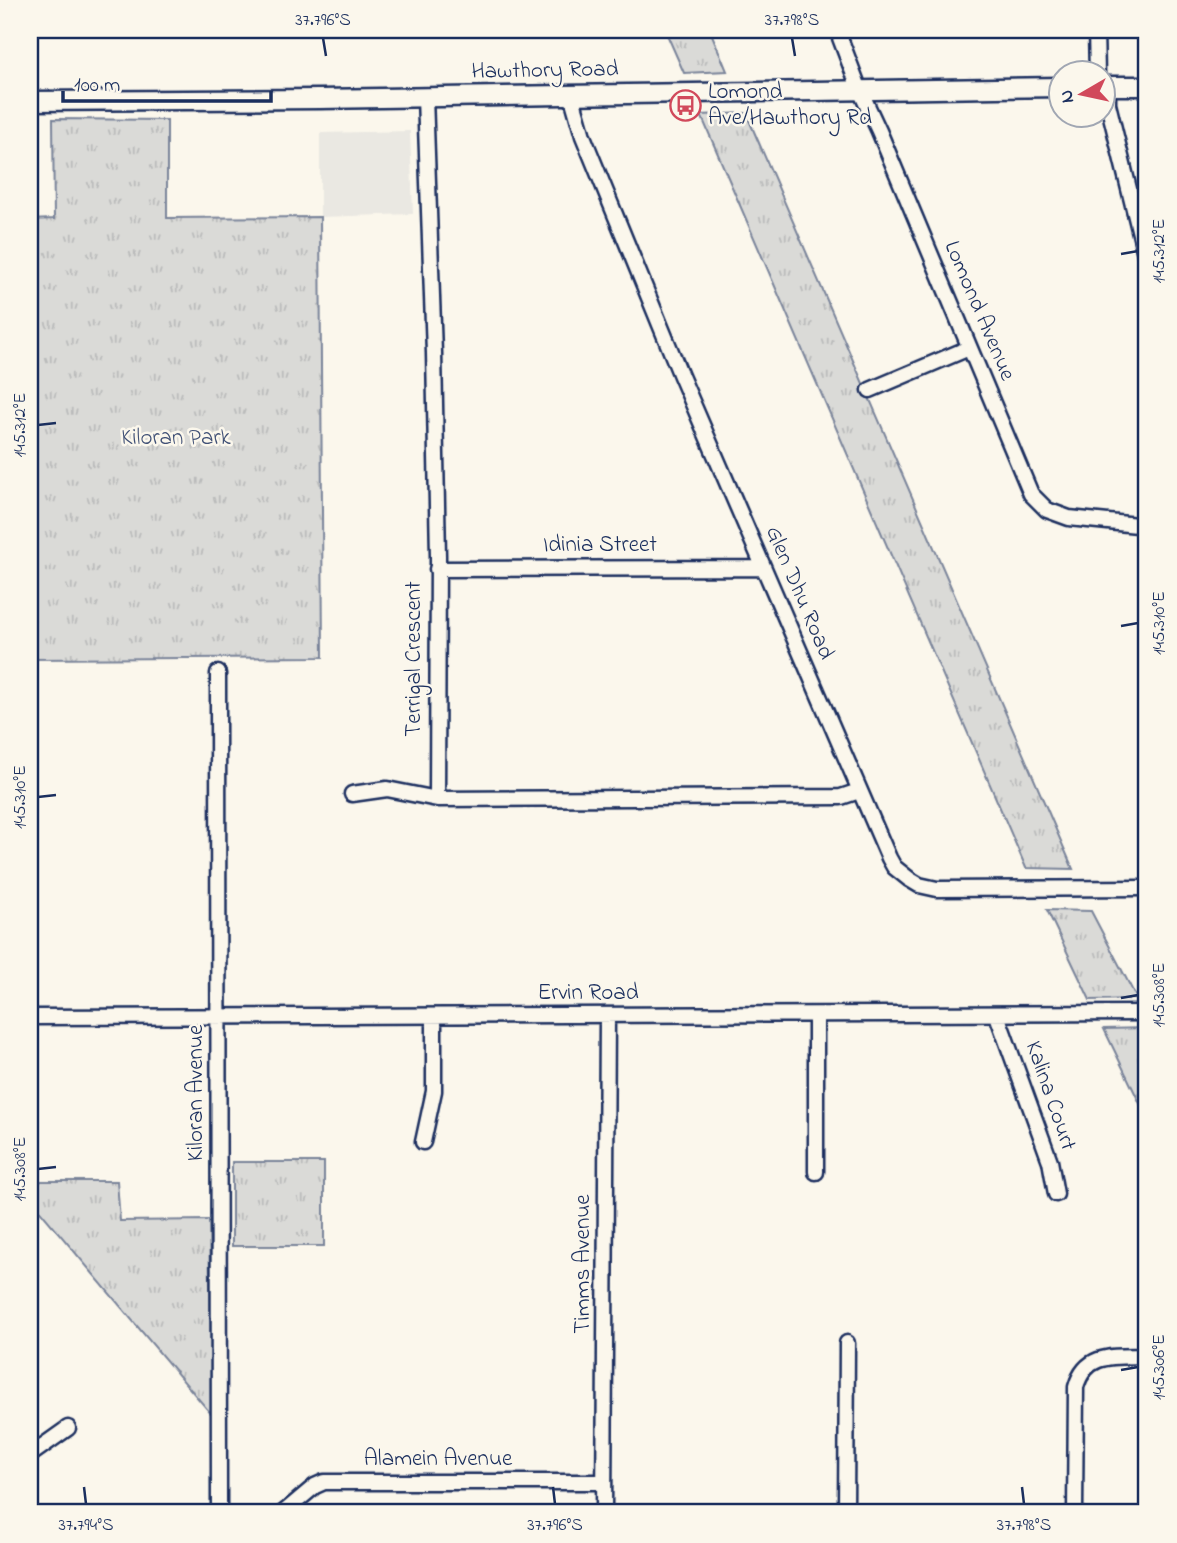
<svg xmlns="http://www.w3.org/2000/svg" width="1177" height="1543" font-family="'Indie Flower',sans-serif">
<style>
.built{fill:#eae8e2}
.grass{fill:url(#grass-tufts);stroke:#7a849a;stroke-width:2}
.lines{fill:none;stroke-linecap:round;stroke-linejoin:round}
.minor-casing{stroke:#1b2f5e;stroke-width:19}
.major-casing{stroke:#1b2f5e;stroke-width:23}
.minor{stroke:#fbf7ec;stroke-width:14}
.major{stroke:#fbf7ec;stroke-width:18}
.ticks{fill:none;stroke:#1b2f5e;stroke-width:2.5}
.labels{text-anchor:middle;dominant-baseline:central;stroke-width:5;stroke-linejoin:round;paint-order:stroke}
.street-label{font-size:23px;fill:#1b2f5e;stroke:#fbf7ec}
.poi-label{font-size:23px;fill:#1b2f5e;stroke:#fbf7ec;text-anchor:start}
.park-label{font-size:23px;fill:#415176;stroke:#fbf7ec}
.neatline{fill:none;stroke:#1b2f5e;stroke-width:2.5}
.ticks-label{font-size:18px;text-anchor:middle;fill:#1b2f5e}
</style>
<defs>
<pattern id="grass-tufts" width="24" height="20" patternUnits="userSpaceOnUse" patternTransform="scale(1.75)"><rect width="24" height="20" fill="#dadad7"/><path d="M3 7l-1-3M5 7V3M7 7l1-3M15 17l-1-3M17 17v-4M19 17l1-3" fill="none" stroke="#babbbb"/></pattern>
</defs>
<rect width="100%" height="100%" fill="#fbf7ec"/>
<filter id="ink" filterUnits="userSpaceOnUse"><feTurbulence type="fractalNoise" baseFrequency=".0143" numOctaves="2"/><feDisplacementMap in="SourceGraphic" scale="14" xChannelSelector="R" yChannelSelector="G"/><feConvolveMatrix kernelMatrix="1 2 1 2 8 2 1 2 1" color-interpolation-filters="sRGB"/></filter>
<g filter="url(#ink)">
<path class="built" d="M410,131L413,214L320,217V133Z"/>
<path class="grass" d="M665,30H710L727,71L684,73Z
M746,113L1073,869L1026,868L701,115Z
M53,119L167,120V218L320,217L323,657L30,659V220L54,219Z
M1047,910L1091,911L1137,999L1090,1000Z
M1147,1028V1118L1104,1029Z
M232,1162H324V1246H232Z
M41,1181H117L120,1221L209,1220L212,1415L30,1199V1195Z"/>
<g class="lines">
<defs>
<path id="minor" d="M837,30L859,88L879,131L1031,494L1047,510L1069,518L1147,526
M1096,30L1097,74
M1108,86V104L1147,262
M571,94L583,136L681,376L889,858L894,867L909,879L919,885L937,889L1147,888
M425,97L434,353L438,556L437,799L841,797L859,791
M870,390L969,348
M437,569L763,568
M218,673L219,1513
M352,794L387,789L437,799
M816,1015V1172
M997,1015L1050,1161L1056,1194
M30,1017L1147,1013
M423,1142L434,1091V1017
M30,1455L68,1428
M283,1513L315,1486L324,1482H604
M604,1513L607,1016
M846,1513L847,1343
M1075,1513L1076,1387C1086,1351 1116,1357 1147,1356"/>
<path id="major" d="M1104,86H1147
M30,101L320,99L1062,87"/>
</defs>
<use href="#minor" class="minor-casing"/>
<use href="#major" class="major-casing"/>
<use href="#minor" class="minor"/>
<use href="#major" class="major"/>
</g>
</g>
<path class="ticks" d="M323,38L326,56M792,38L795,56M1121,254L1138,251M38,425L56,423M1121,626L1138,623M38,797L56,795M1121,998L1138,995M38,1169L56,1167M1121,1370L1138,1367M84,1487L86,1504M553,1487L555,1504M1022,1487L1024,1504"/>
<defs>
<symbol id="bus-ring" viewBox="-11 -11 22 22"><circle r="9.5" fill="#fbf7ec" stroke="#d1495b" stroke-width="1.5"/><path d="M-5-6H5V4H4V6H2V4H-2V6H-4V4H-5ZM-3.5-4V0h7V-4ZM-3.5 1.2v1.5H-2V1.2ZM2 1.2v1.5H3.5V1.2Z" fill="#d1495b"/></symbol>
</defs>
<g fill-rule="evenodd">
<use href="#bus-ring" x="668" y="88" width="35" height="35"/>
</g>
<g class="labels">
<g class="street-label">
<text transform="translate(545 71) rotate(-1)">Hawthory Road</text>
<text transform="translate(979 311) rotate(67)">Lomond Avenue</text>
<text x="600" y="545">Idinia Street</text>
<text transform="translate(799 593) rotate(67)">Glen Dhu Road</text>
<text transform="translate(414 659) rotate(-90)">Terrigal Crescent</text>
<text x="588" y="993">Ervin Road</text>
<text transform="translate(196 1093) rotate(-90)">Kiloran Avenue</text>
<text transform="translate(1050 1096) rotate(71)">Kalina Court</text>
<text transform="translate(583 1264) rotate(-90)">Timms Avenue</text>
<text x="438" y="1459">Alamein Avenue</text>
</g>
<g class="poi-label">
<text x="708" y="92">Lomond<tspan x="708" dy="26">Ave/Hawthory Rd</tspan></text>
</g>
<g class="park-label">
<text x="176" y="438">Kiloran Park</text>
</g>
</g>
<rect width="1177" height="1543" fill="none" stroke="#fbf7ec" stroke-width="77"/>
<g transform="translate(1082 94) rotate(261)"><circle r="33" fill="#fbf7ec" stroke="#a1a7b3" stroke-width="2"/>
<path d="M0-5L12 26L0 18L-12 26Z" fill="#d1495b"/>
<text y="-10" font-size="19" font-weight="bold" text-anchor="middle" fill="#1b2f5e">N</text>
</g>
<path d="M63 91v10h208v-10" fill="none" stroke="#1b2f5e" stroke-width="3.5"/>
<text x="74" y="91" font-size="21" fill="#1b2f5e" stroke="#fbf7ec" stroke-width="5" paint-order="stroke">100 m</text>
<rect x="38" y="38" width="1100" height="1466" class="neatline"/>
<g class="ticks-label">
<text x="323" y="25">37.796°S</text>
<text x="792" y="25">37.798°S</text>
<text transform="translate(1158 251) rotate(-90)" y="6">145.312°E</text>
<text transform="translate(19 425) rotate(-90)" y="6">145.312°E</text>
<text transform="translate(1158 623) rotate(-90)" y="6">145.310°E</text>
<text transform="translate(19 797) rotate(-90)" y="6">145.310°E</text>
<text transform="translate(1158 995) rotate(-90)" y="6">145.308°E</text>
<text transform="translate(19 1169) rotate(-90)" y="6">145.308°E</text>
<text transform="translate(1158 1367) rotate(-90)" y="6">145.306°E</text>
<text x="86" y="1530">37.794°S</text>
<text x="555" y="1530">37.796°S</text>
<text x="1024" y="1530">37.798°S</text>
</g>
</svg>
